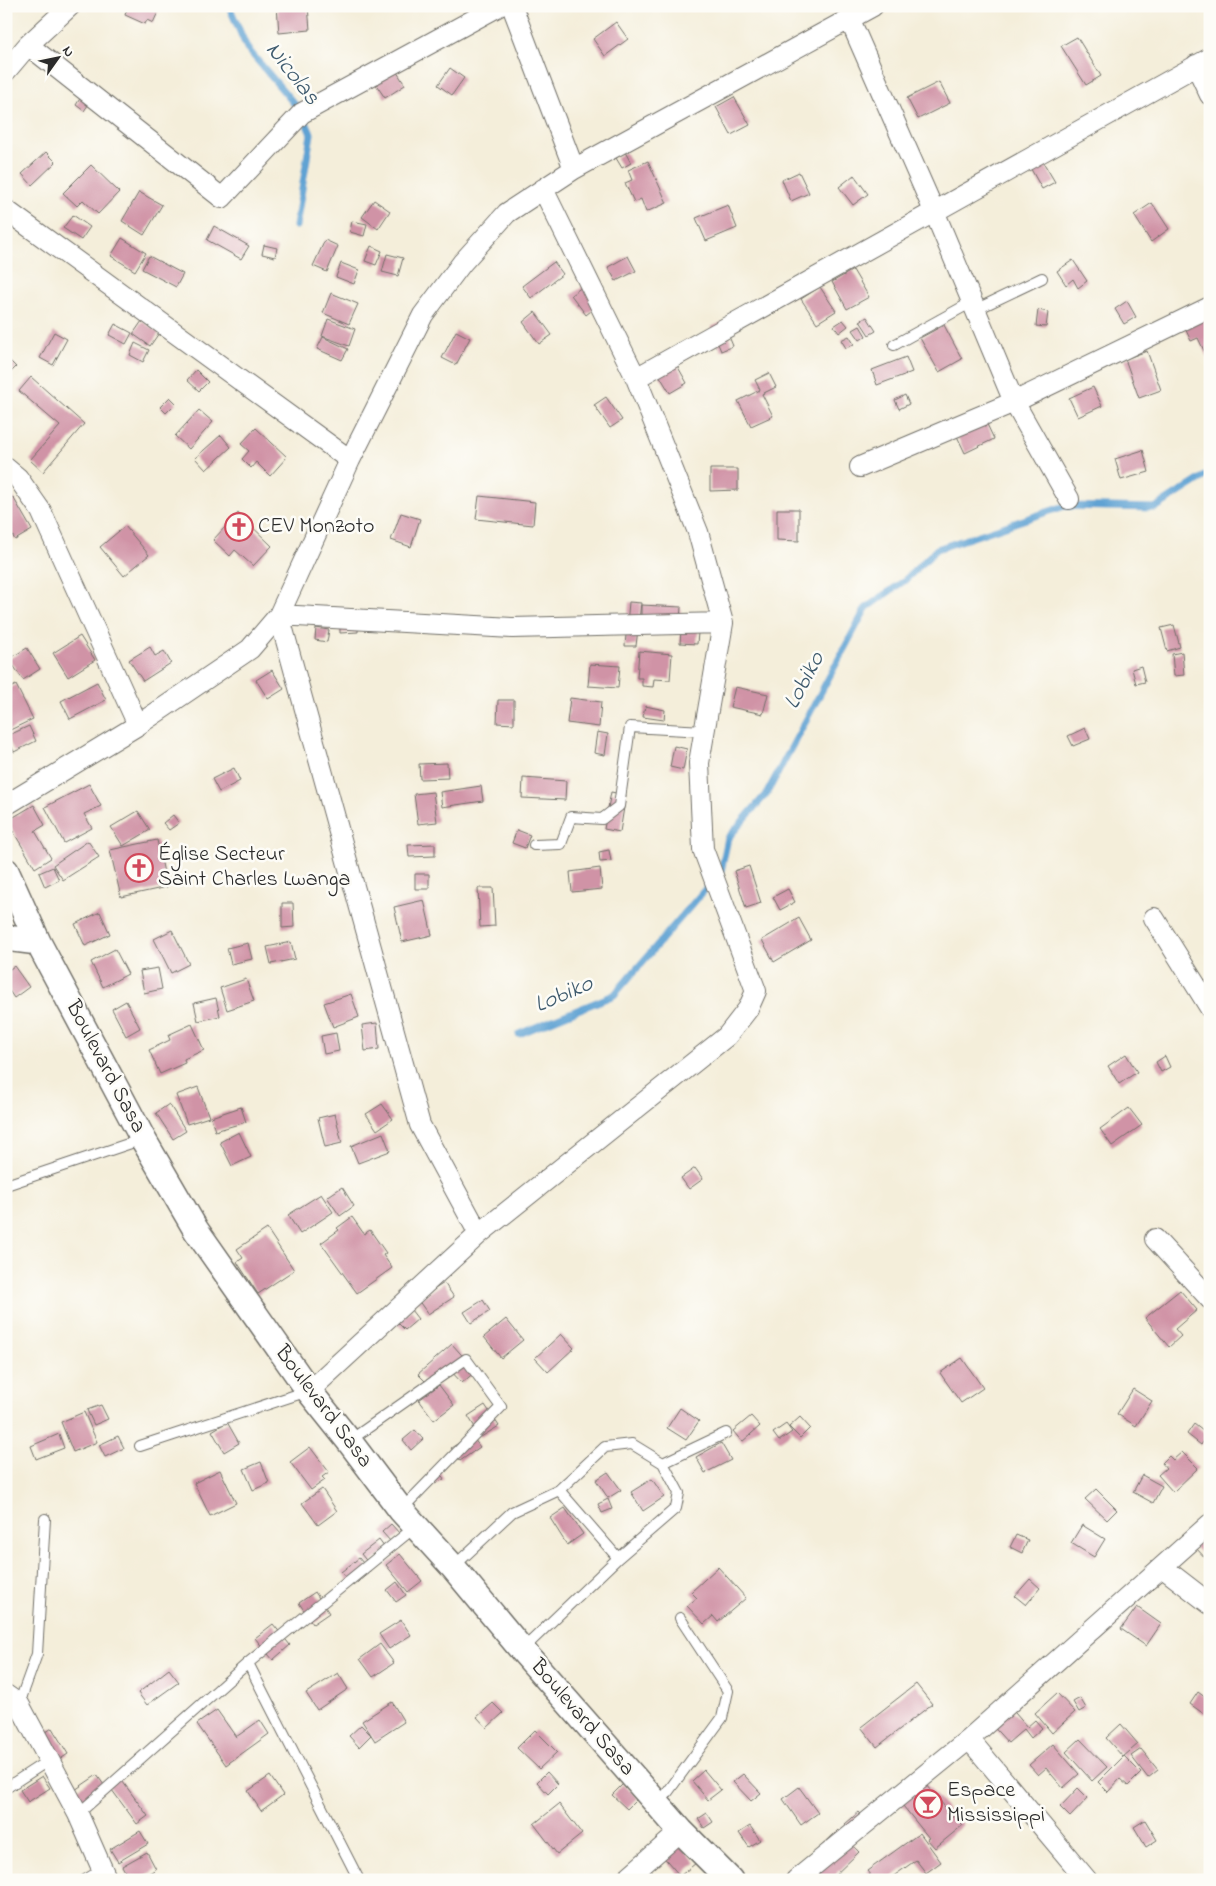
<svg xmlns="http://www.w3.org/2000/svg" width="1216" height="1886" font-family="'Indie Flower',sans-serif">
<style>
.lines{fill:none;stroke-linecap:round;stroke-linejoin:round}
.stream{stroke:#5ea2d3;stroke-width:7}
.building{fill:#d093a6}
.service-casing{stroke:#716f68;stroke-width:12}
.minor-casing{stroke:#716f68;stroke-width:22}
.tertiary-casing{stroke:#716f68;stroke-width:28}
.service{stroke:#fff;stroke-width:10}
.minor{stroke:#fff;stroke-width:20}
.tertiary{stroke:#fff;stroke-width:25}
.labels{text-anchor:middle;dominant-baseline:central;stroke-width:5;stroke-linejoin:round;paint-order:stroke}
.poi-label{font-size:22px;fill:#2b2b2b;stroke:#fdfcf7;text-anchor:start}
.street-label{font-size:22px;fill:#2b2b2b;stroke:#fdfcf7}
.water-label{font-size:24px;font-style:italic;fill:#3f5b6e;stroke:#fdfcf7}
</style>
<rect width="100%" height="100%" fill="#fdfcf7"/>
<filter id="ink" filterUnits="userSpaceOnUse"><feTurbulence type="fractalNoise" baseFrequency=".02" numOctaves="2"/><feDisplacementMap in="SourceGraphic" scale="10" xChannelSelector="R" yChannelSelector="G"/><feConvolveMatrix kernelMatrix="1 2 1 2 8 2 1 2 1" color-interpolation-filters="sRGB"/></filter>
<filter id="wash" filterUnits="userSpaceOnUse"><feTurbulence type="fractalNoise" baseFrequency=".0096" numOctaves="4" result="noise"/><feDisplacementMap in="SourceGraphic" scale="20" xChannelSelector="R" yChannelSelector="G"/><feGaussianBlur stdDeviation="1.12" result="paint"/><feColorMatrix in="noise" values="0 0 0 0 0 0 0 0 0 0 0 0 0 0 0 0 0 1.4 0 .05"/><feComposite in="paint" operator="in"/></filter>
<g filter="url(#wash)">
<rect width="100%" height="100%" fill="#f4eeda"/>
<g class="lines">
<path class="stream" d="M229,6L247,48L302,113L311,134L296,226
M519,1034L614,995L721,871L728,838L767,793L866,608L904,581L937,549L1065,506L1155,508L1210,473"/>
</g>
<g id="blocks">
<path class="building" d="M128,6H153L151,9L158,12L153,23L147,20L145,24L125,15Z
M277,6H308L310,30L279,33Z
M616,22L628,39L605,56L593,39Z
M1077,37L1101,76L1086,85L1061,46Z
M450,68L464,78L452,95L438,85Z
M395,69L405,85L385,98L375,83Z
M939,82L950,103L918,119L907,98Z
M81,97L90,102L84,111L76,105Z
M734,97L750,125L731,135L716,107Z
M46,152L56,162L32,185L22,174Z
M625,152L631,163L622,168L616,158Z
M1039,155L1055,182L1042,189L1027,162Z
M648,161L667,203L646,212L641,199L634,202L625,183L632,180L628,170Z
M91,165L119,192L98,214L83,200L77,206L63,193Z
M799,172L809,193L791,201L782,180Z
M854,175L868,194L853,205L839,187Z
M139,192L162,205L144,235L122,221Z
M374,200L390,211L378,229L362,217Z
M1152,203L1169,229L1151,242L1134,215Z
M728,205L737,228L706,241L696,218Z
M73,215L90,227L81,240L63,228Z
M352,221L367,224L364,236L350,232Z
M214,226L249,246L241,259L207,240Z
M122,238L146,253L135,271L111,256Z
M325,240L338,246L327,272L313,266Z
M264,245L277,248L275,257L262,254Z
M371,246L382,251L376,265L365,261Z
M387,254L403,258L398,276L382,272Z
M149,256L183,274L176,287L142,269Z
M628,256L636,271L616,281L608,267Z
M1073,260L1087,281L1078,288L1073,279L1066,285L1057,271Z
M554,262L563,274L531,298L522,286Z
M341,263L359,270L354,284L336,277Z
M853,270L869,297L847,309L832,282Z
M586,284L601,303L586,315L571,295Z
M820,287L836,311L817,323L801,299Z
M331,293L358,304L349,324L323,313Z
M1127,301L1136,317L1124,324L1115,309Z
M1038,310L1048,312L1046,327L1036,326Z
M535,312L552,335L539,344L523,322Z
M1210,313V356L1207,357L1198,338L1191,341L1184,326Z
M867,317L876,331L869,335L860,321Z
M328,319L355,329L349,346L322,336Z
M843,320L848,326L839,333L834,326Z
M142,321L159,333L150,346L133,334Z
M723,322L733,346L721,351L711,327Z
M115,324L132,333L126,344L109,335Z
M944,325L962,359L939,372L920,338Z
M860,326L866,336L860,340L853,330Z
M456,331L470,338L456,365L442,358Z
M54,332L67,339L53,365L40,358Z
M849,336L854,344L846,348L841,340Z
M323,337L348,349L342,360L317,349Z
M135,343L149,350L143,362L130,355Z
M1147,351L1161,390L1139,398L1125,359Z
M670,353L687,383L670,393L652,363Z
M6,357L16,367L6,377Z
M906,357L912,372L877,385L872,370Z
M196,370L208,382L199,391L187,380Z
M769,373L776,387L762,394L773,416L751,426L738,401L760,390L755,380Z
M31,377L84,424L43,472L30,460L60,426L19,391Z
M1093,387L1102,406L1078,417L1069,398Z
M905,395L909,404L899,409L895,400Z
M170,397L176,403L166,413L160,407Z
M606,397L622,420L610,428L594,405Z
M199,410L213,422L189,449L175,436Z
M985,420L994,439L965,453L956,434Z
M256,428L287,457L270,476L256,462L251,468L242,459L249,451L241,444Z
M221,435L231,447L206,470L195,458Z
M1143,450L1149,472L1121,480L1115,459Z
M710,469H738V490L710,491Z
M479,496L535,502L533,525L476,519Z
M13,497L32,530L15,540L11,533L6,536V501Z
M777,509H799V541L777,540Z
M238,513L272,546L253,566L235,550L230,556L213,540Z
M401,513L420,519L411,547L391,540Z
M125,526L149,555L124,576L100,547Z
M629,602L641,603L636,646H625Z
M641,605L681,607L680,621L641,619Z
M358,619V632L340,633V620Z
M682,620L699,621L697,644L680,643Z
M1174,625L1180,647L1167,651L1161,628Z
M316,628L329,630L327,642L315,640Z
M80,636L95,660L68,677L53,653Z
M150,647L155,656L164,651L171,663L143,681L129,660Z
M27,648L40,669L23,680L9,659Z
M639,651L672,654L670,680L654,679L653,687L642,686V678H637Z
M1182,652L1184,675L1174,676L1172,654Z
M590,664L620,666L618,688L588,686Z
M1141,666L1145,682L1136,684L1132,669Z
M272,670L284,689L268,699L256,680Z
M97,682L106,700L70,719L61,701Z
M16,685L33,719L6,732V690Z
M735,687L768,694L763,714L730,707Z
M570,698L601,702L599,727L567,723Z
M498,700H514V724L497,723Z
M645,706L665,710L664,720L643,717Z
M29,726L36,741L14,752L7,736Z
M1085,728L1090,739L1073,746L1068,736Z
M597,732L608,734L605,755L594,753Z
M674,746L687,749L683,770L670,767Z
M447,763L448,778L420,779L419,764Z
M234,768L240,781L219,792L212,779Z
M523,778L566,781L565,800L522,798Z
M89,784L101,806L84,814L92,828L64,843L45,807Z
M481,786L483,801L442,807L440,792Z
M433,792L437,822L418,824L414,794Z
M611,792L626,795L620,832L604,829Z
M34,805L45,825L35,831L51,858L35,868L7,821Z
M138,811L150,830L123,846L111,827Z
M173,815L179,823L169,830L163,823Z
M517,830L530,835L525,848L512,843Z
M157,840L167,887L121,897L110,850Z
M88,841L99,857L63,880L53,865Z
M435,844V856L409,857L408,845Z
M609,850L611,861L600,862L599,852Z
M749,866L761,903L746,908L734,871Z
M53,867L59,880L45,887L39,873Z
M600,868L602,889L572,892L570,872Z
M415,874H429V889H415Z
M478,888H493L495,926L480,927Z
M788,889L795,902L780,910L773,897Z
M424,900L432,935L402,942L394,907Z
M282,903H293L294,927L282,928Z
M100,912L110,934L85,946L75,924Z
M799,918L811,940L774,962L762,940Z
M172,930L189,964L171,973L154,939Z
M291,942L295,959L271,964L267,947Z
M248,943L252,959L231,964L227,948Z
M115,949L128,974L103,987L91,962Z
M14,966L29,987L14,998L6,986V972Z
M158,968L162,989L144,993L140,971Z
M246,979L254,1001L227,1010L220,988Z
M351,994L359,1017L333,1027L324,1003Z
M216,998L220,1016L198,1021L194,1003Z
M126,1001L140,1028L126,1036L112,1009Z
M377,1023L379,1049L365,1051L362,1025Z
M192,1024L204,1050L184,1059L185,1063L160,1074L149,1050L170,1040L168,1035Z
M336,1033L339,1051L324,1054L321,1036Z
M1126,1054L1137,1072L1119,1084L1108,1066Z
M1165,1056L1170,1067L1161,1072L1156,1062Z
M198,1087L209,1117L187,1124L176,1095Z
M169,1104L186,1131L173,1139L156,1113Z
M382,1104L393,1119L377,1130L366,1114Z
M241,1107L246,1122L215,1131L211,1117Z
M1129,1108L1142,1125L1112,1146L1100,1129Z
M335,1114L342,1143L325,1147L318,1118Z
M239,1132L251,1157L232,1166L220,1142Z
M383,1133L390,1151L358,1163L351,1146Z
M695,1168L703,1179L689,1189L681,1178Z
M342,1187L354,1206L340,1216L327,1197Z
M321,1194L333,1212L300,1234L288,1215Z
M352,1217L364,1234L370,1230L386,1253L383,1255L392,1268L357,1293L321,1243L339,1230L337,1228Z
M267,1229L294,1270L258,1294L237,1262L243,1258L237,1249Z
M444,1283L454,1297L428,1314L418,1300Z
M1180,1290L1197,1310L1175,1329L1181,1336L1169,1347L1145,1318Z
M483,1300L490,1311L471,1323L464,1312Z
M411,1310L418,1319L405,1330L397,1322Z
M506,1319L523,1340L501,1358L484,1337Z
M561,1334L574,1348L548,1372L535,1358Z
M452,1344L476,1371L462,1383L449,1369L430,1386L418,1374Z
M962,1358L983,1388L961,1403L940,1373Z
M439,1385L454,1405L434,1420L419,1400Z
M1133,1389L1152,1401L1136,1426L1117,1414Z
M101,1405L108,1419L94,1425L87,1410Z
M485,1405L499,1426L481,1437L468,1416Z
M680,1408L699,1421L686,1440L667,1428Z
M84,1412L97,1442L73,1452L61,1422Z
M751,1416L760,1426L742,1442L733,1431Z
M800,1417L810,1428L800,1438L789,1427Z
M227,1422L239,1443L224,1452L212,1431Z
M786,1424L792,1432L779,1441L773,1433Z
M1194,1424L1208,1435L1201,1445L1187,1434Z
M415,1430L423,1439L411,1450L403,1440Z
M59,1434L64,1448L36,1459L31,1446Z
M471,1435L480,1447L460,1461L451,1448Z
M118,1436L124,1448L105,1457L99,1445Z
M721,1443L731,1460L705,1473L696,1457Z
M310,1447L329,1472L322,1477L325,1480L311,1490L290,1462Z
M1182,1452L1198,1468L1173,1492L1158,1475L1166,1468L1162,1463L1169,1456L1173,1460Z
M261,1462L269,1483L253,1490L244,1469Z
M438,1468L444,1479L435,1484L428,1473Z
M220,1470L236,1503L210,1516L194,1483Z
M608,1472L621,1490L608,1498L596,1480Z
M1142,1475L1162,1486L1153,1503L1133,1492Z
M652,1479L664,1497L643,1511L631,1492Z
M322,1489L337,1511L318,1525L302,1503Z
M1096,1489L1117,1510L1107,1520L1085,1499Z
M608,1499L612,1509L602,1513L598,1504Z
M565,1508L583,1534L567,1545L550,1518Z
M391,1524L400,1534L391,1542L382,1532Z
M1082,1525L1105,1539L1094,1557L1071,1543Z
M1016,1535L1028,1540L1022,1553L1010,1547Z
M1210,1535V1563L1194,1546Z
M379,1540L387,1551L369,1564L361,1554Z
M400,1554L422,1581L408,1592L386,1565Z
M359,1558L370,1572L353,1586L341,1572Z
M718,1567L746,1598L718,1622L713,1616L704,1624L687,1606L697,1598L691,1592Z
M1030,1579L1040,1588L1026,1605L1015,1596Z
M397,1582L406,1595L396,1602L387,1590Z
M315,1592L329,1613L313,1624L299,1603Z
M1137,1607L1161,1624L1146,1646L1121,1629Z
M401,1620L411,1635L389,1649L379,1634Z
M273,1624L290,1645L273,1660L255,1638Z
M380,1644L394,1663L373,1677L360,1659Z
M169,1669L179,1682L147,1705L138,1693Z
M338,1673L348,1689L317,1710L306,1693Z
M916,1684L932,1704L877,1747L861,1727Z
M1198,1692L1210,1701V1706L1204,1714L1190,1704Z
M1057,1693L1075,1712L1052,1733L1035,1713Z
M1080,1698L1086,1708L1079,1712L1073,1702Z
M392,1702L404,1722L375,1741L362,1721Z
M493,1703L503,1713L487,1728L477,1717Z
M1009,1706L1027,1727L1035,1720L1042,1728L1031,1738L1024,1729L1008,1743L990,1723Z
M217,1710L236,1737L260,1720L269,1734L226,1765L197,1724Z
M1121,1724L1138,1744L1123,1757L1106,1738Z
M361,1725L371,1735L359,1747L349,1736Z
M52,1728L68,1754L56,1762L39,1737Z
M535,1730L557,1752L539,1769L517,1748Z
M1080,1739L1107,1767L1092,1781L1066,1752Z
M1053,1744L1079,1774L1063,1788L1046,1768L1038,1775L1029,1765Z
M1141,1749L1158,1770L1148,1778L1131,1756Z
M1124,1756L1141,1773L1128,1786L1120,1779L1108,1792L1098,1782Z
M704,1770L721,1790L708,1800L692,1781Z
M547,1772L558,1784L548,1794L537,1782Z
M117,1774L148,1816L137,1824L106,1782Z
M743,1774L761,1793L751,1801L733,1782Z
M97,1775L106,1788L81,1805L72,1792Z
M42,1776L50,1788L28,1802L20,1790Z
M270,1776L283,1795L261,1811L248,1791Z
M923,1780L953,1817L955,1816L963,1825L935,1848L927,1839L929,1838L899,1801Z
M1003,1780L1009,1788L998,1795L993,1787Z
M623,1784L638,1798L627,1809L612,1795Z
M799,1787L818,1813L801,1825L783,1799Z
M1078,1788L1088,1798L1070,1817L1060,1807Z
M559,1804L582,1834L557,1854L534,1824Z
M859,1812L869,1823L855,1836L845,1824Z
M707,1813L713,1822L704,1828L698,1819Z
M1145,1820L1157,1840L1146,1847L1134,1827Z
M750,1826L760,1840L749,1847L739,1833Z
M838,1830L859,1852L830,1880H796L792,1875Z
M140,1831L148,1844L118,1862L110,1849Z
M920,1833L941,1862L926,1873L916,1860L888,1880H874L867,1871Z
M677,1841L696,1863L680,1876L661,1854Z
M147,1852L156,1869L138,1880H130L122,1866Z"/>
</g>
</g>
<g filter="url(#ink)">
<use href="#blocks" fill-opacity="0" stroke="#716f68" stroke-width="1"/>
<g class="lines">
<defs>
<path id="service" d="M975,310L1042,278
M894,345L972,302
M534,845L561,844L571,817L602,819L619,806L630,727L704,731
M6,1185L143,1139
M349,1441L466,1359L501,1407L402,1509
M140,1446L308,1391
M663,1463L726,1433
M559,1490L605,1447L632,1444L663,1463L679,1493L676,1508L618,1558
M453,1567L512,1512L559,1490L618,1558L522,1650
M248,1663L359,1880
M19,1704L37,1654L45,1519
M6,1788L49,1760
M659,1804L722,1718L728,1691L680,1618
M78,1814L248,1663L415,1527
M85,1880L103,1869"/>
<path id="minor" d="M512,6L574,169
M850,20L934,211L1014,402L1069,499
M28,45L222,198L302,113L499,6
M1196,65L1210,95
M6,71L28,45L70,6
M6,210L350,460
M636,378L1210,58
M860,467L1014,402L1210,307
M6,468L18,478L41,511L138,725
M6,805L138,725L250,649L279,615L350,460L423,315L462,263L507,213L574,169L873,6
M1154,918L1210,1008
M479,1234L420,1125L279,615L512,628L723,623
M1155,1239L1210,1299
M309,1391L479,1234L727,1036L748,1009L756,991L703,849L699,763L723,623L698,532L636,378L543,189
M1162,1567L1210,1604
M6,1695L19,1704L78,1814L107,1880
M969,1739L1087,1880
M625,1880L681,1831
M796,1880L969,1739L1210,1524"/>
<path id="tertiary" d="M6,871L38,942L143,1139L196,1230L309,1391L349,1441L401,1510L453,1567L522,1650L681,1831L730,1880
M6,938L38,942"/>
</defs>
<use href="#service" class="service-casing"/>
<use href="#minor" class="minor-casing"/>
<use href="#tertiary" class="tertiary-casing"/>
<use href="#service" class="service"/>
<use href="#minor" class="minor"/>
<use href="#tertiary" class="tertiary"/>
</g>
</g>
<defs>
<symbol id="church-ring" viewBox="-11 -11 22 22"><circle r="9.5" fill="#fdfcf7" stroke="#d1495b" stroke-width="1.5"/><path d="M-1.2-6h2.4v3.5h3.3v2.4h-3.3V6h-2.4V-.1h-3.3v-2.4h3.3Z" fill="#d1495b"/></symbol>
<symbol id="bar-ring" viewBox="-11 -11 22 22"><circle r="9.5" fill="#fdfcf7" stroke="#d1495b" stroke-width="1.5"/><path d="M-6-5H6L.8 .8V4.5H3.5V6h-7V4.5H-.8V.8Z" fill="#d1495b"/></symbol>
</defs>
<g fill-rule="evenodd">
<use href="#church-ring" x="223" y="511" width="32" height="32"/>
<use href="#church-ring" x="123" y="852" width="32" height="32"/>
<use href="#bar-ring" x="912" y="1788" width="32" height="32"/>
</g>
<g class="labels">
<g class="poi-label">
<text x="258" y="527">CEV Monzoto</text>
<text x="158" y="855">Église Secteur<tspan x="158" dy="25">Saint Charles Lwanga</tspan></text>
<text x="947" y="1791">Espace<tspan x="947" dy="25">Mississippi</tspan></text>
</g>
<g class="street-label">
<text transform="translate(105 1067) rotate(62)">Boulevard Sasa</text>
<text transform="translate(323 1407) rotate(53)">Boulevard Sasa</text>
<text transform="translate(582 1718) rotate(49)">Boulevard Sasa</text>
</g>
<g class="water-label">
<text transform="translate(292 74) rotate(52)">Nicolas</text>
<text transform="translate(805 681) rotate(-62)">Lobiko</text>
<text transform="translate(564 995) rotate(-23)">Lobiko</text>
</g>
</g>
<rect width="1216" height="1886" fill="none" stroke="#fdfcf7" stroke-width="25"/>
<g transform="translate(58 58) rotate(57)" stroke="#fdfcf7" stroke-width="4" paint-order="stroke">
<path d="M0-4L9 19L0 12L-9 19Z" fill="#2b2b2b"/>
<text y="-8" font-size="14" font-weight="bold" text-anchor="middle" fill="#2b2b2b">N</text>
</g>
</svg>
